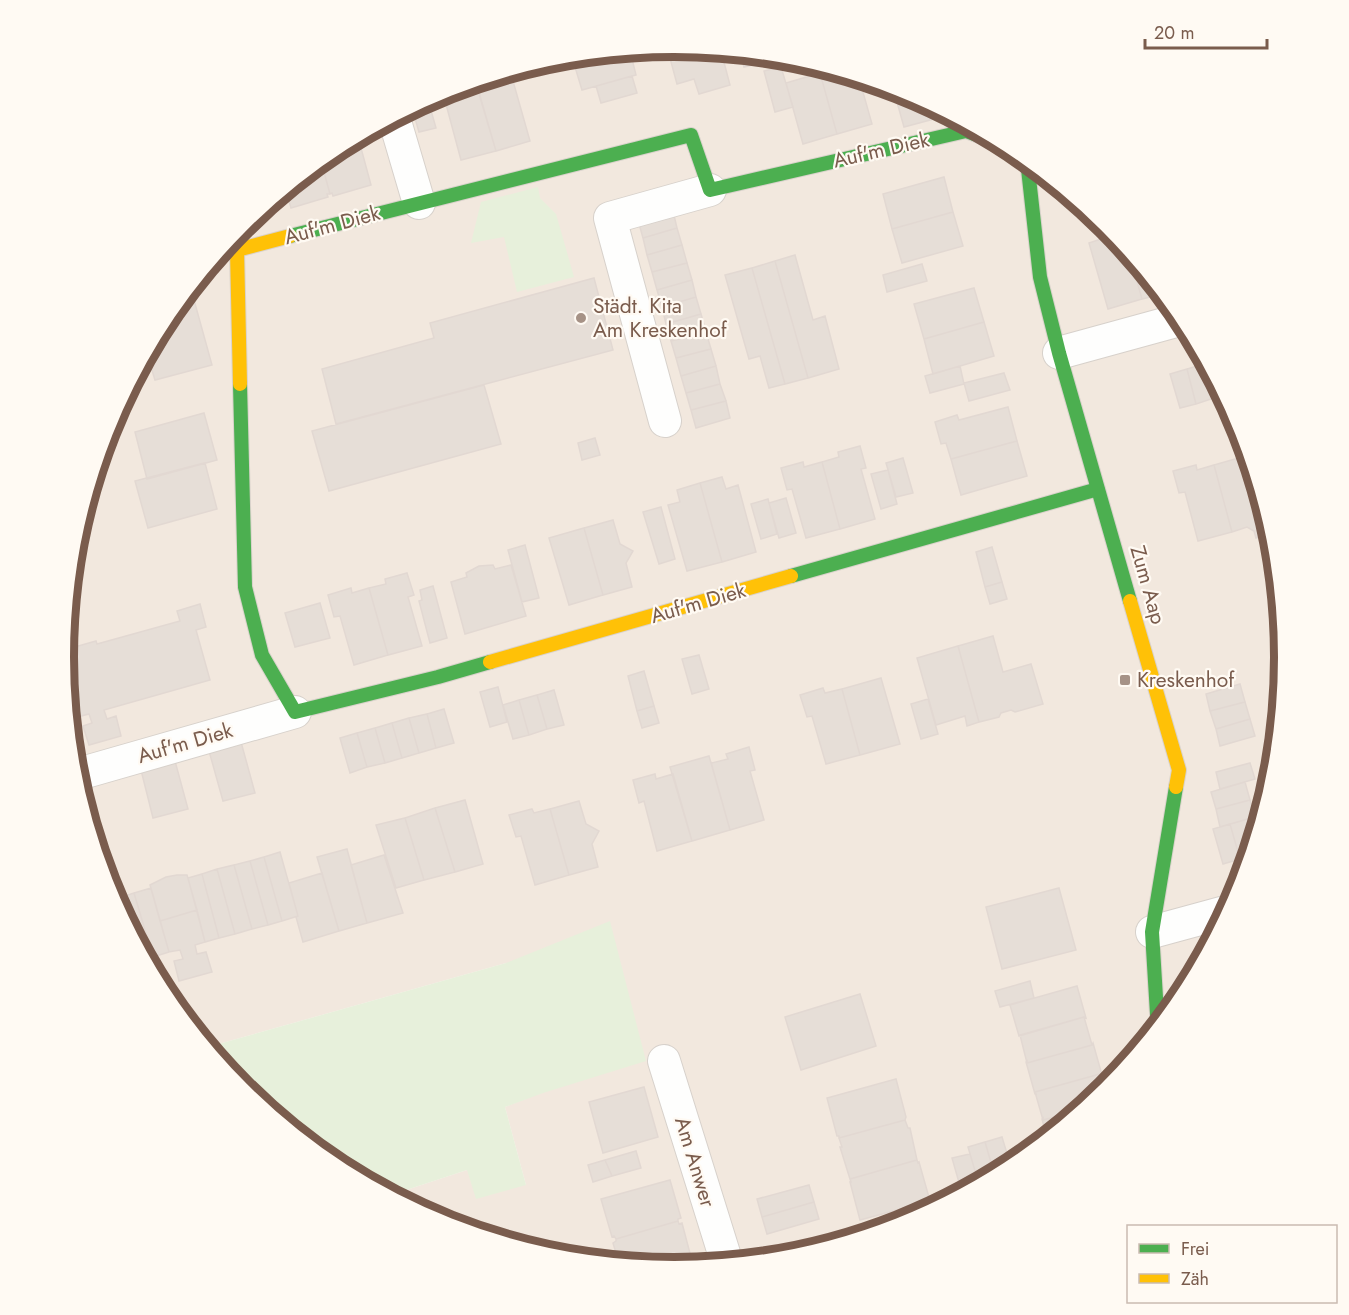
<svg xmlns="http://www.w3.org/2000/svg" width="1349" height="1315" font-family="Jost,sans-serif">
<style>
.residential{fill:#f2e8de}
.green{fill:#e7f0db}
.building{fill:#e6ded7;stroke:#e2d8d2;stroke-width:1.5}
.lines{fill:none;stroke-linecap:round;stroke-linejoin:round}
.street-casing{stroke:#d7d1cb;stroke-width:34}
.fast-casing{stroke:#d9d2cb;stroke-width:16}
.slow-casing{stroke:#d9d2cb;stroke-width:16}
.street{stroke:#fefefd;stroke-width:32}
.fast{stroke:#4caf50;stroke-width:14}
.slow{stroke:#ffc107;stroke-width:14}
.poi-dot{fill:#a69286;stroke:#fffaf3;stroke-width:2}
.labels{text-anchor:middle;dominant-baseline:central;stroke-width:4.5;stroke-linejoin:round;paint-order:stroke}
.street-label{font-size:21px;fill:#7a5c4d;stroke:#fffaf3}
.poi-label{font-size:21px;fill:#7a5c4d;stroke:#fffaf3;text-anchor:start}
.rim{fill:none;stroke:#7a5c4d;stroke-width:8}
</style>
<rect width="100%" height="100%" fill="#f9f5f0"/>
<path class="residential" d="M675,47L794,58L909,93L1014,150L1107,226L1183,318L1239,424L1274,539L1285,658L1274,777L1239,892L1182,997L1106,1090L1014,1166L908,1222L793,1257L674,1268L555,1257L440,1222L391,1195L467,1170L526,1185L505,1107L543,1092L506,963L208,1047L166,997L110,891L75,776L64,657L75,538L110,423L167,318L243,225L335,149L441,93L556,58Z"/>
<path class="green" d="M538,187L540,198L556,214L574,277L517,292L504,237L471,243L481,202Z
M610,921L646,1061L543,1093L505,1107L526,1185L476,1199L467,1170L391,1195L335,1165L242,1089L208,1047L506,963Z"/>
<path class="building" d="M667,47H675L721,51L730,85L699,94L694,79L677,84Z
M630,51L636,75L582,90L572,57Z
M740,53L759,55L761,63L744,67Z
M781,67L793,107L775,112L764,71Z
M832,70L859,78L872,124L837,134L820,73Z
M820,73L837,134L803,144L786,83Z
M511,74L530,141L496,151L476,82L499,75L500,78Z
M632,76L637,93L601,103L596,86Z
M476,84L496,151L461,160L443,93Z
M893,88L909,93L949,115L904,127Z
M428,100L436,128L419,132L412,108Z
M382,125L385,136L368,140L366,133Z
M358,137L371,185L333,196L332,193L330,194L321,161L335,149Z
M321,161L330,194H327L328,197L291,208L286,190Z
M944,177L953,212L892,229L883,194Z
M673,211L677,228L643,238L638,220Z
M953,212L963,246L902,263L892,229Z
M1106,225L1129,253L1142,299L1108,309L1089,243L1101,239L1097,227Z
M677,228L682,245L647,255L643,238Z
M682,245L687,263L652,272L647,255Z
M1129,253L1162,294L1142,299Z
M795,255L813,320L825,316L839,369L808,378L775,261Z
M775,261L808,378L785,384L752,268Z
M687,263L692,280L657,290L652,272Z
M922,264L927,281L887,292L883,275Z
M752,268L785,384L769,388L760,356L749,359L725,275Z
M594,278L613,350L336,424L322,369L434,338L430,323Z
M692,280L696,297L662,307L657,290Z
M974,288L984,322L924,339L914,304Z
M696,297L701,314L666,324L662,307Z
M194,300L212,365L155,380L147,354L167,318L177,305Z
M701,314L706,332L671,341L666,324Z
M984,322L994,356L933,374L924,339Z
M706,332L711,349L676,358L671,341Z
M711,349L716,366L681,376L676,358Z
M1204,364L1214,398L1196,404L1187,369Z
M716,366L720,384L686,393L681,376Z
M960,366L964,384L930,393L925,376Z
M1187,369L1196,404L1180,408L1170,374Z
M1004,373L1010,390L969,401L964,383Z
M720,384L726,401L691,410L686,393Z
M484,385L501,444L329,491L312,431Z
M726,401L730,418L696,428L691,410Z
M1008,407L1017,441L951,459L946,443L941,444L935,422L957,415L959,420Z
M204,413L217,460L147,479L135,432Z
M595,438L600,455L582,460L578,443Z
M1017,441L1027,476L961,495L951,459Z
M860,446L866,468L861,469L875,519L840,529L822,462L839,457L838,452Z
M1249,455L1271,534L1256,538L1254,531L1247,527L1232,532L1214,465Z
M903,458L913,493L896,497L886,463Z
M803,462L804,467L822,462L840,529L806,538L792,489L787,490L781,468Z
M204,463H205L217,509L148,528L135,481Z
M1196,465L1197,470L1214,465L1232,532L1198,541L1185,492L1179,493L1173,471Z
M888,470L897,504L881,509L871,474Z
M722,477L726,489L738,485L756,552L722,562L700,483Z
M700,483L722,562L687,571L668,505L680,502L677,490Z
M786,498L796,533L779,538L769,503Z
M768,499L777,534L761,539L751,504Z
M661,507L675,559L659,564L643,512Z
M613,520L620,544L633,551L626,563L632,587L603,595L584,528Z
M584,528L603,595L569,605L549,538Z
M525,545L539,598L522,602L508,550Z
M992,547L1002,582L985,587L976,552Z
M493,565L495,569L511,565L526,616L465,634L451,582L467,577L466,573L479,566Z
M407,573L414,595L408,597L422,646L388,655L369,588L386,584L385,579Z
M1002,582L1007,599L990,604L985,587Z
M433,586L447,638L430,643L419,601L422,600L420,590Z
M351,588L352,593L369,588L388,655L354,665L340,616L334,617L328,595Z
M320,603L330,638L295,647L285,613Z
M200,604L206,627L196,630L210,680L104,710L107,719L116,716L121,736L89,745L83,726L92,723L89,714L70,719L64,657V650L96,641L97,644L180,621L177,611Z
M993,636L1003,672L1031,664L1043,704L1015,712L1011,710L1001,713L999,717L979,722L958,646Z
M958,646L979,722L967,726L965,716L936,725L917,658Z
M699,655L709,689L692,694L682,659Z
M644,671L654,706L637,711L628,676Z
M881,678L900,744L860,755L842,689Z
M1240,684L1245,702L1210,711L1206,694Z
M498,687L507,722L490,727L480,692Z
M823,688L825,693L842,689L860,755L826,764L812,716L807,717L800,695Z
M554,690L564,725L547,729L537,695Z
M537,695L547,729L529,735L519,700Z
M928,699L938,734L921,739L911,704Z
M519,700L529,735L513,739L503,705Z
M1245,702L1250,719L1216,729L1210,711Z
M654,706L659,723L642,728L637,711Z
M444,709L454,743L436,748L427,714Z
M427,714L436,748L419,753L409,718Z
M409,718L419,753L402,758L392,723Z
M1250,719L1255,736L1220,746L1216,729Z
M392,723L402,758L385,763L375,728Z
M375,728L385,763L367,767L357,733Z
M357,733L367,767L350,773L340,738Z
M241,742L255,793L223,801L209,751Z
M749,747L755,770L750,771L764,820L730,830L711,762L712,763L728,759L726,754Z
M709,756L730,830L692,841L670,767Z
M175,761L188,809L153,818L141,770Z
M1250,763L1255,779L1220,789L1216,772Z
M655,774L656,779L673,774L692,841L657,851L644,801L639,803L633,780Z
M1245,782L1250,800L1216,809L1211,792Z
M465,800L483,864L455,872L435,808Z
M1250,800L1255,817L1220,827L1216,809Z
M579,801L586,824L599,831L592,844L598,867L569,875L550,809Z
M435,808L455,872L424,880L405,818Z
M532,809L534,813L550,809L569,875L535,885L521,836L516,837L509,815Z
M1262,815L1254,842L1248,819Z
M405,818L424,880L396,888L376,825Z
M1248,819L1254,842L1250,856L1240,859L1230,824Z
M1230,824L1240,859L1223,864L1213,829Z
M347,849L367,923L339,931L317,857Z
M280,852L298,916L282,921L264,857Z
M384,855L403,913L367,923L351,865Z
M264,857L282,921L268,925L250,861Z
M250,861L268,925L252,929L234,865Z
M234,865L252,929L235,934L217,869Z
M217,869L235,934L219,938L202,874Z
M322,873L339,931L303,942L296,917L298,916L289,883Z
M202,874L219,938L205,942L188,878Z
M177,875H187L197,910L160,921L150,885L166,877Z
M151,888L169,952L153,957L134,893Z
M1059,888L1076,950L1002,969L986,907Z
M134,893L153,957L146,959L125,920L119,898Z
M119,898L125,920L114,899Z
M197,910L205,942L195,945L197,954L206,952L212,972L179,981L174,961L183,959L180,950L169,952L160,921Z
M1030,981L1034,998L1000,1007L995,991Z
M1077,986L1086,1018L1084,1017L1019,1036L1010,1005Z
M860,994L876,1046L801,1070L785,1017Z
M1084,1017L1092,1045L1027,1063L1020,1035Z
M1093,1043L1102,1075L1101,1076L1100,1074L1035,1092L1036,1094H1035L1026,1062L1027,1061V1063L1092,1045Z
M1100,1074L1105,1091L1083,1109L1043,1120L1035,1092Z
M896,1079L906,1117L905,1120L839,1138V1136H837L827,1098Z
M644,1087L658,1137L603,1153L589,1102Z
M1083,1109L1047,1138L1042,1119L1043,1118V1120Z
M905,1120L908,1128H910L917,1160L850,1179L840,1147H842L839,1138Z
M1002,1137L1011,1167L995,1176L985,1142Z
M985,1142L995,1176L978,1181L968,1147Z
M636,1151L641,1168L612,1176L605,1160Z
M970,1154L979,1184L962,1193L952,1158Z
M605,1160L612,1176L593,1182L588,1165Z
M917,1160L918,1163L919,1162L930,1201L860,1220L850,1182H851L850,1179Z
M670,1180L681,1218L678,1219V1221L616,1239L614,1236L612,1237L601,1199Z
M809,1185L814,1202L762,1217L757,1199Z
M814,1202L819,1219L767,1234L762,1217Z
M678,1221L679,1224L682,1223L692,1261L667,1268L619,1263L613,1243L616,1241V1239Z"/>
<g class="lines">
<defs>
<path id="street" d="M394,118L419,203
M1059,353L1183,319
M665,421L610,218L710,190
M75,775L295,712
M1152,932L1229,911
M664,1061L727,1263"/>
<path id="fast" d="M1027,160L1040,277L1059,353L1130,601
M290,236L691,135L710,190L966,131L1014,149
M240,384L245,587L262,655L295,712L438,677L490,662
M791,576L1098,489
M1160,1025L1157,1014L1152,932L1176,787"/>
<path id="slow" d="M240,384L237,250L290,236
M1130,601L1179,770L1176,787
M490,662L791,576"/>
</defs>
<use href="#street" class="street-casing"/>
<use href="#fast" class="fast-casing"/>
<use href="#slow" class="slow-casing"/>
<use href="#street" class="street"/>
<use href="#fast" class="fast"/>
<use href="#slow" class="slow"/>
</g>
<g class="poi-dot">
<circle cx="581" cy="318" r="6"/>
<rect x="1119" y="674" width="12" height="12" rx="3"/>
</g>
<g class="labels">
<g class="street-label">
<text transform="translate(881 150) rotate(-13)">Auf'm Diek</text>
<text transform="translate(332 225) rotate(-15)">Auf'm Diek</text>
<text transform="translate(1148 585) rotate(74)">Zum Aap</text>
<text transform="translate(698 603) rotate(-16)">Auf'm Diek</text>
<text transform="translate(185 743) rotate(-16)">Auf'm Diek</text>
<text transform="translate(695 1162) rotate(73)">Am Anwer</text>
</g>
<g class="poi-label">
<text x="593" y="306">Städt. Kita<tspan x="593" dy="24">Am Kreskenhof</tspan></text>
<text x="1137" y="680">Kreskenhof</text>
</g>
</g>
<path d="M0 0H1349V1315H0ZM74 657a600 600 0 1 1 1200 0a600 600 0 1 1-1200 0Z" fill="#fffaf3" fill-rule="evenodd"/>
<path class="rim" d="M74 657a600 600 0 1 1 1200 0a600 600 0 1 1-1200 0Z"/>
<rect x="1127" y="1225" width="210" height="78" fill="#fffaf3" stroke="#cabbb1" stroke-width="1.5"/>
<rect x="1139" y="1244" width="30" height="9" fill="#4caf50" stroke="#cabbb1" stroke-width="1.5"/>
<text x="1181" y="1255" font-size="18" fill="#7a5c4d">Frei</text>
<rect x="1139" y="1274" width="30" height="9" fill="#ffc107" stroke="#cabbb1" stroke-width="1.5"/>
<text x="1181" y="1285" font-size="18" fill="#7a5c4d">Zäh</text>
<path d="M1145 39v9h122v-9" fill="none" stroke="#7a5c4d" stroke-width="3"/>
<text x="1154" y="39" font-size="18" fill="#7a5c4d" stroke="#fffaf3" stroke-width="4.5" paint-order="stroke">20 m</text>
</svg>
